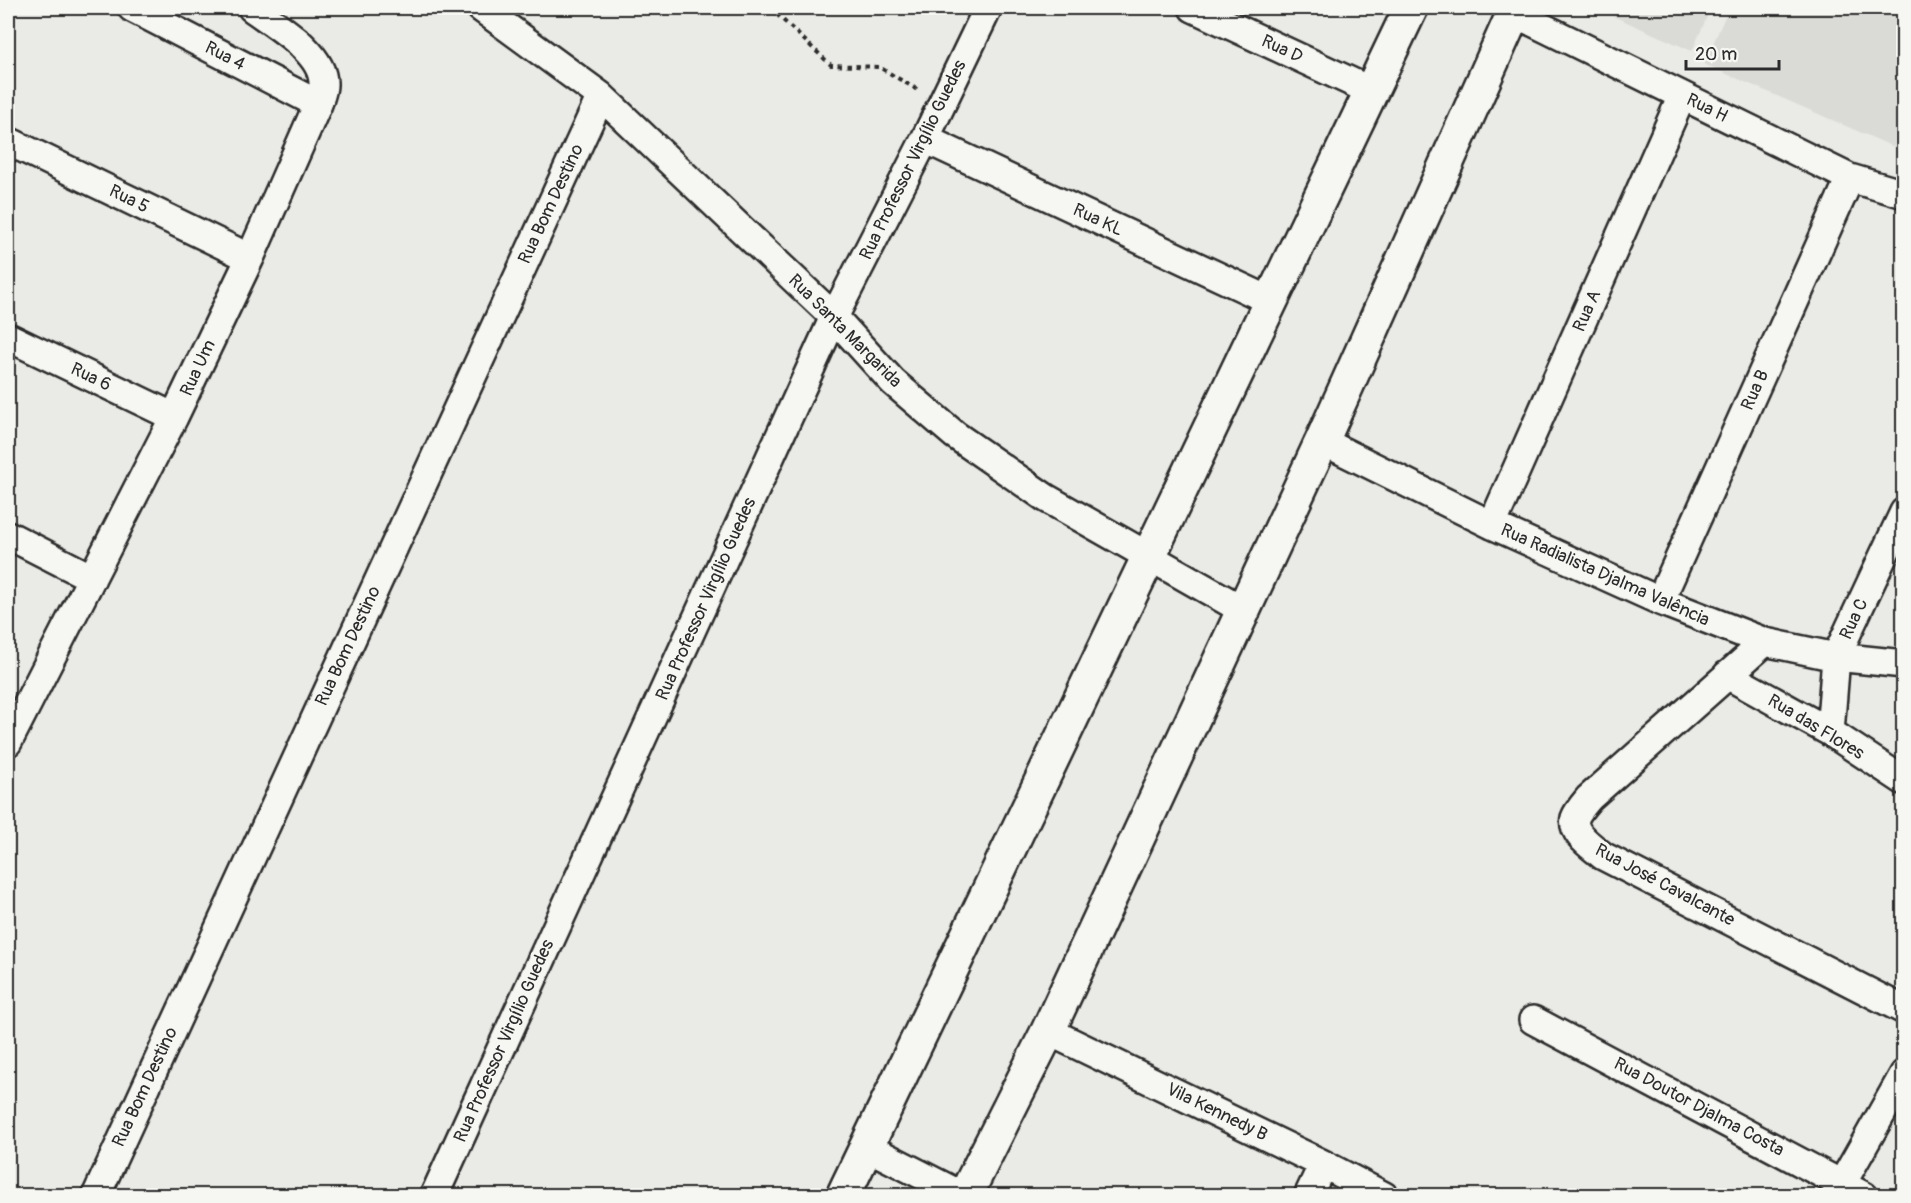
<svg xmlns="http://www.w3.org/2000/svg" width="1911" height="1203" font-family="Pangolin,sans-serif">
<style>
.built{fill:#dadad6}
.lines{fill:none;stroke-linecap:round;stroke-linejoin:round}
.minor-casing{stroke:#2b2b2b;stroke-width:32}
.tertiary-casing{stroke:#2b2b2b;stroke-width:38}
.path{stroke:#2b2b2b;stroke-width:4;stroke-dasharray:4.5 4.5;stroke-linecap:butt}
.minor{stroke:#f6f6f2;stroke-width:27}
.tertiary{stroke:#f6f6f2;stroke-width:33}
.labels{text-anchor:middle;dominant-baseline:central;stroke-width:6;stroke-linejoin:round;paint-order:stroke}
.street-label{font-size:18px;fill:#2b2b2b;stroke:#f6f6f2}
</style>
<rect width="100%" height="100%" fill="#eaeae6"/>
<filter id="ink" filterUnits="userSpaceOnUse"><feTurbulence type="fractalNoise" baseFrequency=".0167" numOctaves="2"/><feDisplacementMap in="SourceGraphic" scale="12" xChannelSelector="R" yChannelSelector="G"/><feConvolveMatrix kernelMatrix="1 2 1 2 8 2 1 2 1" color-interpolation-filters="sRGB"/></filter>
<g filter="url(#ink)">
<path class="built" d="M1595,8H1711L1692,51Z
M1729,8H1903V151L1704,64Z"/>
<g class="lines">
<defs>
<path id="minor" d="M132,8L318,104
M481,8L601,96L834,317L893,382L955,435L1046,498L1243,610
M1193,8L1371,91
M1514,13L1850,178L1904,194
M925,139L1271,301
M8,141L250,258
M8,337L174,417
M1322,441L1492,525L1660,601L1765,642L1836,657L1904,664
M1492,525L1682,96
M8,535L92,578
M1660,601L1850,178
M1765,642L1589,798C1584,804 1577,812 1575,818C1571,834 1593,847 1603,856L1904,1010
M1727,675L1830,732L1904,781
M1830,732L1836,657L1904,512
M8,742L174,417L250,258L318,104C320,98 323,91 323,85C325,53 275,25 252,8
M1533,1020L1864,1196
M1048,1031L1323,1164L1384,1196
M865,1146L963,1196
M96,1196L601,96
M434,1196L834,317L925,139L988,8
M1308,1196L1323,1164
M1835,1196L1904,1074"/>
<path id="tertiary" d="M843,1196L1411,8
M965,1196L1048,1031L1322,441L1516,8"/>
</defs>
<use href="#minor" class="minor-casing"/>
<use href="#tertiary" class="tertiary-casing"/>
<path class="path" d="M770,8L831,65L879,67L918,90"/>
<use href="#minor" class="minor"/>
<use href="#tertiary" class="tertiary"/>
</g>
</g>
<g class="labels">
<g class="street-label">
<text transform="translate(1282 49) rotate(25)">Rua D</text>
<text transform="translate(225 56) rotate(27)">Rua 4</text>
<text transform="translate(1707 108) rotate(26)">Rua H</text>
<text transform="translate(913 160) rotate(-64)">Rua Professor Virgílio Guedes</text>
<text transform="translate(129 199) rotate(26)">Rua 5</text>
<text transform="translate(551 204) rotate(-65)">Rua Bom Destino</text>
<text transform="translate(1098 220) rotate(25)">Rua KL</text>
<text transform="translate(1587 311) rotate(-66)">Rua A</text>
<text transform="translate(845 331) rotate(45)">Rua Santa Margarida</text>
<text transform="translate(198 368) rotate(-65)">Rua Um</text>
<text transform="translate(91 377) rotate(26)">Rua 6</text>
<text transform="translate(1755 390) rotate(-66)">Rua B</text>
<text transform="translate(1605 575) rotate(24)">Rua Radialista Djalma Valência</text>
<text transform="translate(706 599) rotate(-66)">Rua Professor Virgílio Guedes</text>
<text transform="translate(1854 619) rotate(-65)">Rua C</text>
<text transform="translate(348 646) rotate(-65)">Rua Bom Destino</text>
<text transform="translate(1816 727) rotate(31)">Rua das Flores</text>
<text transform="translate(1665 885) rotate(28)">Rua José Cavalcante</text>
<text transform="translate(504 1041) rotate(-66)">Rua Professor Virgílio Guedes</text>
<text transform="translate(145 1087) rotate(-65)">Rua Bom Destino</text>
<text transform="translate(1699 1107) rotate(28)">Rua Doutor Djalma Costa</text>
<text transform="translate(1217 1112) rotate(26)">Vila Kennedy B</text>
</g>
</g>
<rect width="1911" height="1203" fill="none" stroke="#f6f6f2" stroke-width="30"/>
<rect x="15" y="15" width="1881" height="1173" fill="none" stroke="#2b2b2b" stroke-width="2" filter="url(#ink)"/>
<path d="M1686 60v9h93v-9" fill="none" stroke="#2b2b2b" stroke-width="3"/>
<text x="1695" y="60" font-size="18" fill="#2b2b2b" stroke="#f6f6f2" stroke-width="4.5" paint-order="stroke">20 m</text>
</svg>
